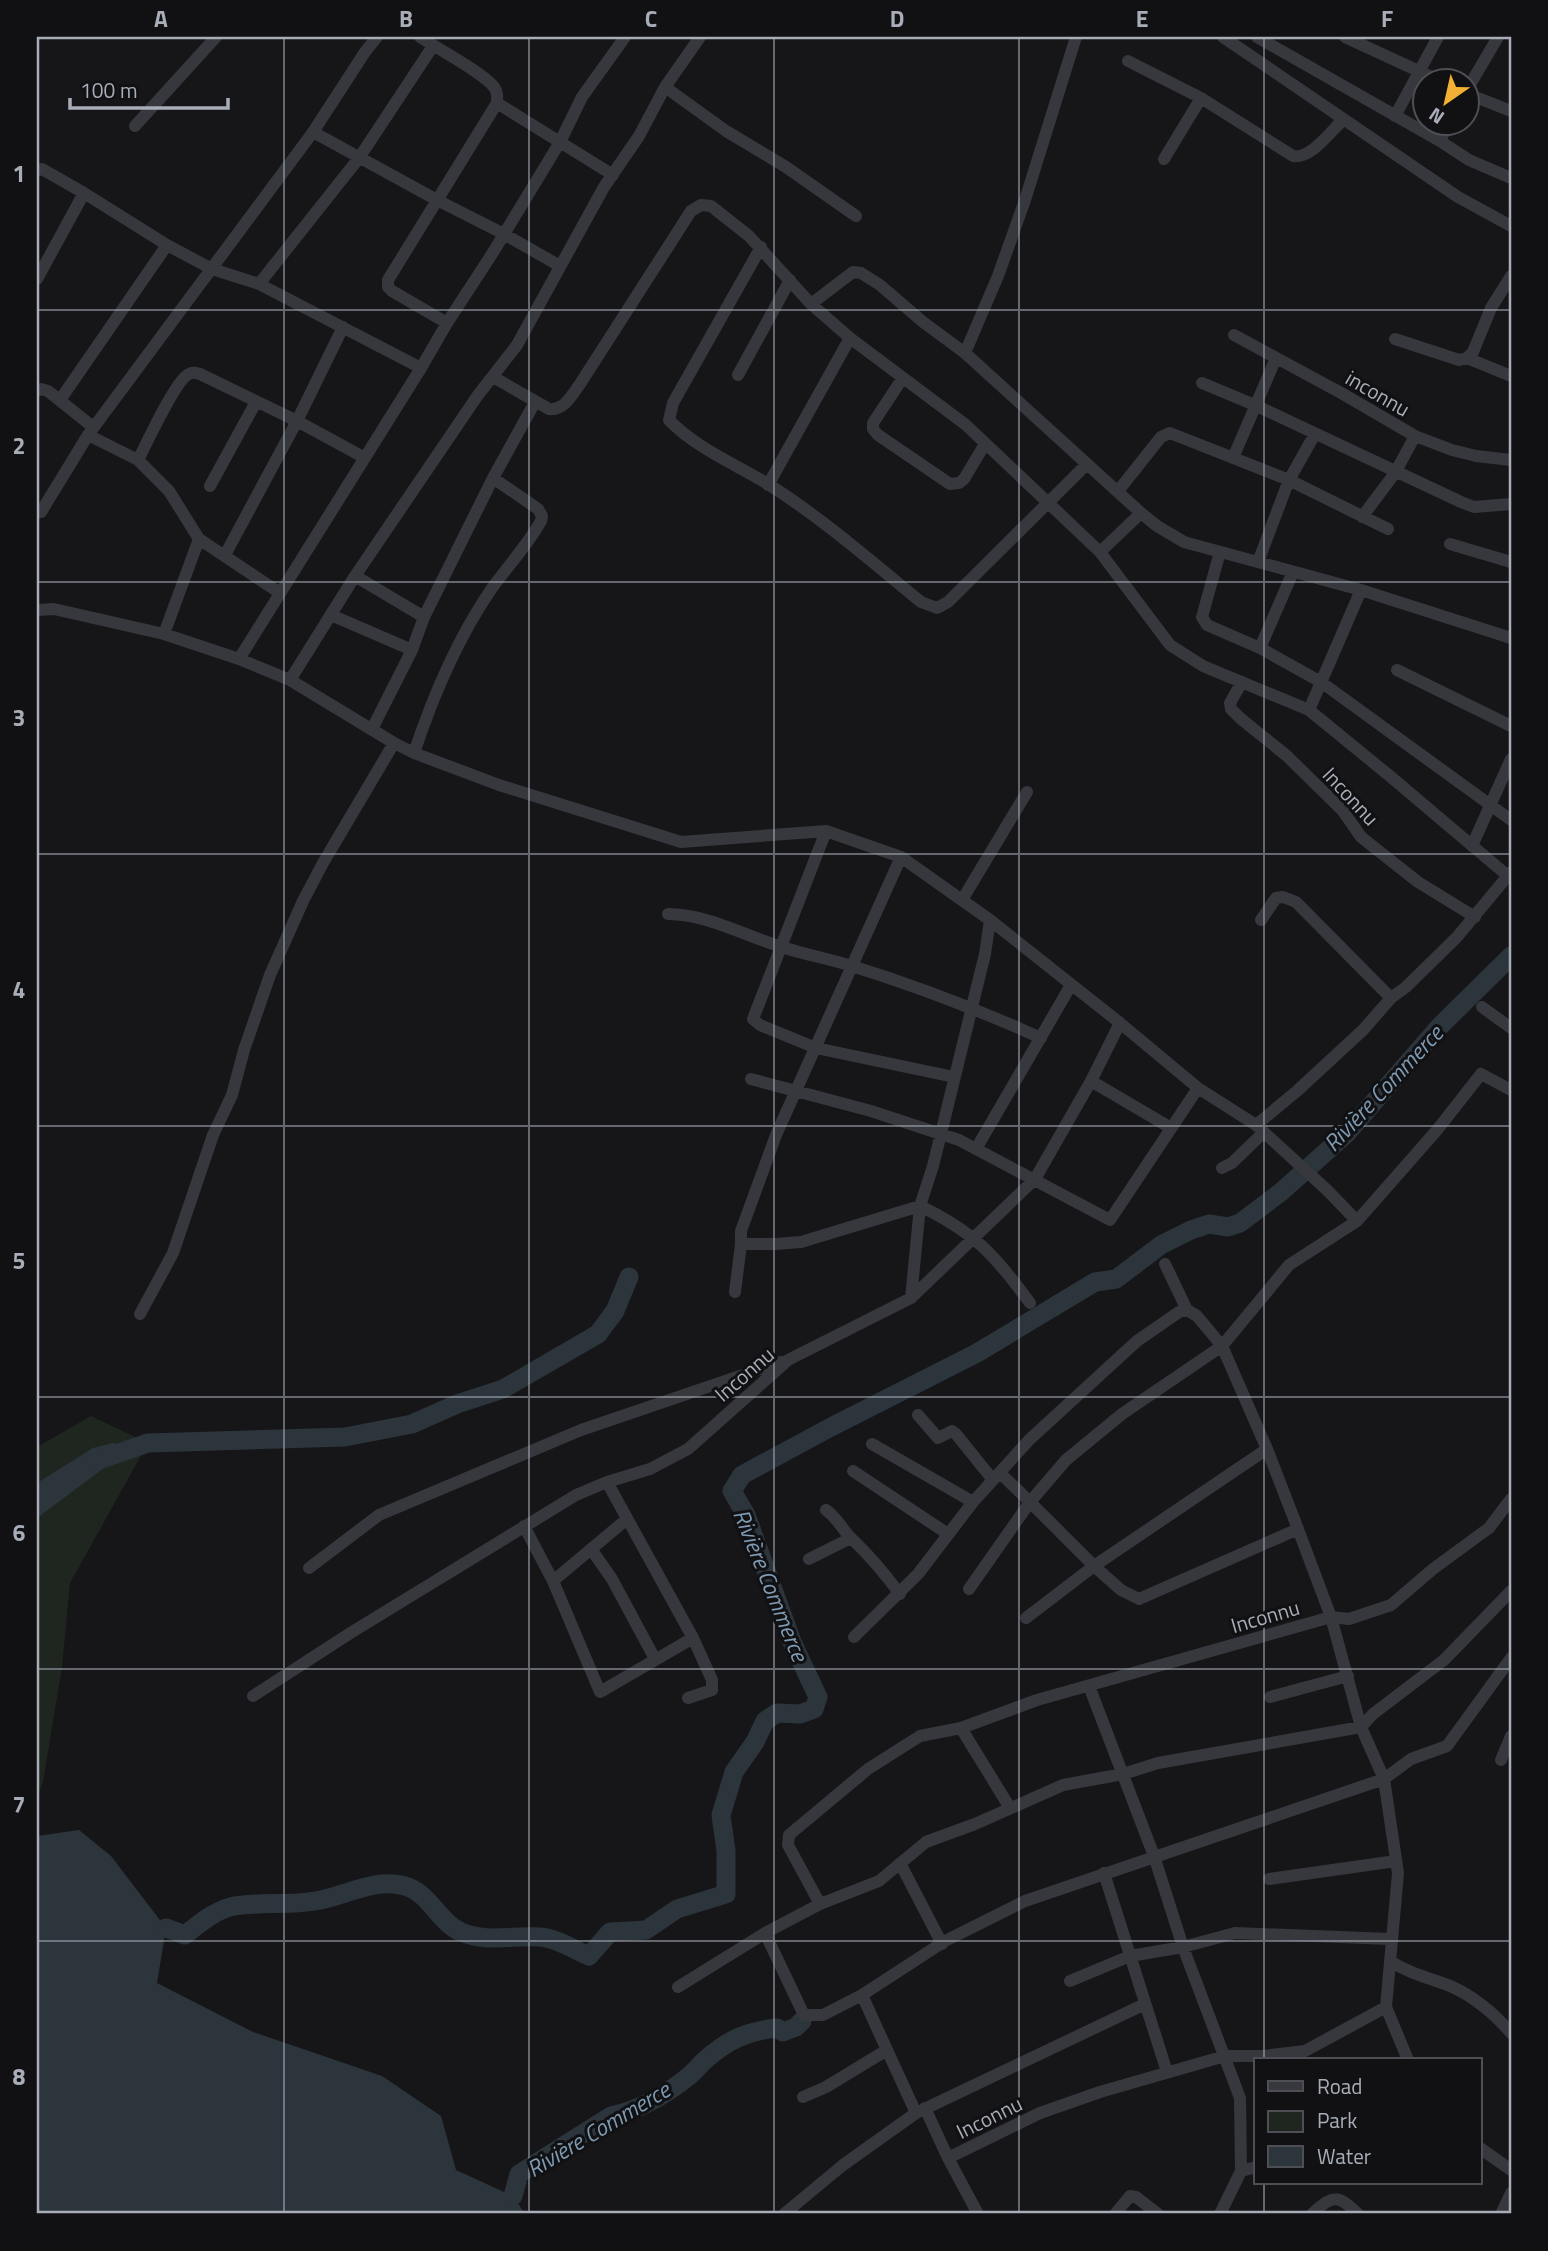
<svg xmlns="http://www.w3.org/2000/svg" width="1548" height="2251" font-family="'Titillium Web',sans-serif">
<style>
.green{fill:#1e261f}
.water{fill:#2c353c}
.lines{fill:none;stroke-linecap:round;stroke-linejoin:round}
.river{stroke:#2c353c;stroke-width:19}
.street{stroke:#37383d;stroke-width:12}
.grid{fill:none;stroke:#a8adb8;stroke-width:2;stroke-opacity:0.55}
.labels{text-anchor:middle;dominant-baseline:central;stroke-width:6;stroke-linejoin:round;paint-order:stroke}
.street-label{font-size:21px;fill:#a8adb8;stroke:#111113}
.water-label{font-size:23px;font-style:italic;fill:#7f9bb3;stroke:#111113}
.neatline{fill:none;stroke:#a8adb8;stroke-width:2.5}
.grid-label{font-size:23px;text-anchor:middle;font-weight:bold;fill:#a8adb8}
</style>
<rect width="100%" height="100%" fill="#161618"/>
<path class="green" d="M91,1416L148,1443L70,1583L62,1667L43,1782L37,1797V1447Z"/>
<path class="water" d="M113,1443L121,1445L119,1454L104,1468L37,1518V1483L93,1448Z
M79,1830L111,1856L166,1928L157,1983L253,2032L382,2076L441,2116L456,2170L513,2196L525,2214H37V1836Z"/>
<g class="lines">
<path class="river" d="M96,1461L148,1443L345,1437L412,1424L457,1404L503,1389L598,1334L615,1311L629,1277
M166,1928L185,1935C199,1924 213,1912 230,1907C258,1901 287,1906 315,1901C347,1896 376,1876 408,1887C430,1895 440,1923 461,1932C487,1943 513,1935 540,1937C556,1938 575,1950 589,1956L610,1932L646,1930L677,1909L726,1894V1851L721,1815L734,1772L755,1742L765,1721L777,1713L800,1714L814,1709L818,1697L792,1642L746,1515L732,1491L742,1475L831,1427L977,1353L1095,1282L1116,1279L1161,1245L1191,1230L1209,1224L1228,1227L1240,1223L1281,1192L1346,1134L1440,1026L1511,956
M513,2196L519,2174L611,2116C639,2110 667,2094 689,2076C694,2072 699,2066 704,2061C727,2040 747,2031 777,2028L783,2032L796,2027L802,2021"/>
<path class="street" d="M420,37C438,49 482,72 494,87C498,92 497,97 497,103
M1223,37L1458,197L1511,226
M1257,37L1440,141L1469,160L1511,178
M1345,37L1438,80
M1128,61L1201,98L1293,156C1311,159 1330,132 1343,120
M665,87L726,131L786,167L856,216
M1468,88L1498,37
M1468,94L1511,111
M1395,116L1438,37
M135,126L216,37
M313,132L437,200L504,234L560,266
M1440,141L1449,122
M1164,159L1201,98
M37,170L42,169L84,193L167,245L212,269L259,284L421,368
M761,247L673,403L669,420C696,448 735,464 768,484C823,519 871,561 921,602L937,608L948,602L1086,465
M37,279L84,193
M259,284L359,158L433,46
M811,304L853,272L861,273L880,285L923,322L965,353L1141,513L1157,526L1184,542L1361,590L1511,638
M447,323L392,291L388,287V280L497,103L613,175
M1234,335L1343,394L1415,436L1452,450L1476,456L1511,460
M1395,339L1459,360L1467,358L1473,352L1491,308L1511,276
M965,353L998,276L1025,200L1076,37
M1467,358L1511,376
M738,375L790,280
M493,377L549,409C564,411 572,395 580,384L691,211L701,205L711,206L749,236L811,304L850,338L966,425L1100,552L1170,645L1203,666L1309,710L1391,777L1508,876
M902,379L873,423V429L878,435L950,484L959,483L964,479L985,444
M1202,383L1257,406L1461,502L1474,507L1511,504
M37,391L41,389L48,391L93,427
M60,400L167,245
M1233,458L1276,358
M138,460C146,445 176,379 189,374C192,372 197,373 200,374L297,421L365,458
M768,485L850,338
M210,486L256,402
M1118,491L1161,437L1170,433L1289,480L1388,529
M37,513L41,512L88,435
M1362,517L1395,473L1415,436
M199,539L280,593
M1450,544L1511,562
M1100,552L1141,513
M1220,552L1202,617L1207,625L1260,648L1321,682L1511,820
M225,555L297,421L343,327
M1258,562L1289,480L1315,434
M355,576L424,617L493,478L535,402
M37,610L54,609L164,634L239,659L290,680L394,743L414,753L499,785L681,842L826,831L901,857L990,920L1120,1023L1198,1088L1256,1125L1297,1091L1363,1030L1391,998L1406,987L1457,937L1511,872
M331,615L412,650L372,729
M164,634L199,539L169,491L138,460L88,435L313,132L365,52L377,37
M1260,648L1293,572
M412,650L424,617
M239,659L421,368L447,323L492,254L560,142L582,97L625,37
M1397,670L1511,726
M290,680L355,576L478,395L517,345L604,187L639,136L665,87L700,37
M1242,682L1230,703L1231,709L1240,718L1287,756L1343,811L1361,837L1418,882L1475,917
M1309,710L1361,590
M414,753C433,696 456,641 490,591C506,568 527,546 541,521L542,516L538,509L493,478
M826,831L753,1019L760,1025L816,1048L954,1077
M1472,846L1511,759
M901,857L776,1135L741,1231V1244H776L801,1242L920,1206C974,1232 995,1255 1030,1303
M962,900L1027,792
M668,914C708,914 747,937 785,948C807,955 830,959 852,966C916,986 979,1010 1041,1038
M1261,920L1276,898L1283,897L1296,902L1391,998
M1482,1007L1511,1028
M751,1079L871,1111L959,1140L1110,1220L1198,1088
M1091,1081L1171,1128
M1256,1125L1327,1190L1357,1221
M976,1149L1071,985
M1222,1168L1232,1163L1264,1132
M1165,1264L1187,1310
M735,1292L741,1244
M911,1298L920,1206L933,1166L985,954L990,920
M140,1314L173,1253L213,1135L232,1095L244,1050L270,975L303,901L323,863L394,743
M918,1415L938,1438L952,1431L956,1434L993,1480
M872,1444L973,1502
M1267,1449L1094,1566L1121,1590L1139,1599L1298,1529L1331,1617L1361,1727L1384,1779L1398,1873L1386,2007L1408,2060
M853,1471L948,1534
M607,1482L693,1638L712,1680V1690L688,1698
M826,1510C838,1518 842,1530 852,1539C870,1556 885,1574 900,1594
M524,1526L553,1581L600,1692L693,1638
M591,1549L612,1579L655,1659
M809,1559L851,1538
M309,1568L379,1515L581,1430L781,1362
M553,1581L627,1519
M969,1589L1030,1502L1000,1473
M1026,1618L1094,1566L1030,1502L1066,1460L1122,1414L1222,1346L1289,1265L1357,1221L1437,1130L1481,1074L1511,1090
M854,1637L918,1574L973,1502L1029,1440L1137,1341L1179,1312L1187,1310L1197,1316L1222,1346L1267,1449L1298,1529
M1089,1686L1154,1856L1183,1947L1240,2098L1241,2171L1220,2214
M253,1696L352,1632L576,1495L607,1482L650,1469L688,1449L788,1360L911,1298L1035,1179L1091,1081L1120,1023
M1270,1697L1348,1676
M961,1728L1010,1808
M1501,1760L1511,1736
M900,1863L942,1944
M1104,1873L1167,2072
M1269,1879L1396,1861
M820,1904L788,1845L789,1835L868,1769L920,1736L961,1728L1037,1700L1331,1617L1349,1619L1391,1605L1433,1569L1489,1528L1511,1499
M765,1933L804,2015H823L862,1995L945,1941L1025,1901L1384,1779L1411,1759L1447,1746L1511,1658
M1390,1961C1407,1972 1425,1977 1445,1984C1470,1993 1494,2013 1511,2033
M1070,1981L1130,1956L1183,1947L1235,1933L1390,1939
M678,1987L765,1933L820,1904L879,1881L926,1842L975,1824L1063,1785L1123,1774L1158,1763L1361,1727L1373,1714L1444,1660L1511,1591
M887,2050L916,2113
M803,2097L826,2087L887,2050L862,1995
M925,2108L948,2158L978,2214
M1480,2148L1511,2170
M948,2158L1040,2113L1100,2092L1225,2056H1263L1305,2051L1386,2007
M1241,2171L1256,2167
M784,2214L843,2165L916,2113L1145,2004
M1115,2214L1130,2196L1136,2197L1158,2214
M1312,2214C1332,2195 1338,2194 1358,2214
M1501,2214L1511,2193"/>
</g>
<path class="grid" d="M284,37V2214M529,37V2214M774,37V2214M1019,37V2214M1264,37V2060M37,310H1511M37,582H1511M37,854H1511M37,1126H1511M37,1397H1511M37,1669H1511M37,1941H1511M1264,2183V2214"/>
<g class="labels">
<g class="street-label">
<text transform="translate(1378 393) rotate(30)">inconnu</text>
<text transform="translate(1351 796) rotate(47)">Inconnu</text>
<text transform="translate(744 1374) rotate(-41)">Inconnu</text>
<text transform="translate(1265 1616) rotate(-16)">Inconnu</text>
<text transform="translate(989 2117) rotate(-26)">Inconnu</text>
</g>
<g class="water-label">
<text transform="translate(1383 1088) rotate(-47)">Rivière Commerce</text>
<text transform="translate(771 1585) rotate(68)">Rivière Commerce</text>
<text transform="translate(598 2129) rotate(-31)">Rivière Commerce</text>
</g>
</g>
<rect width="1548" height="2251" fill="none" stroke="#111113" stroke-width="77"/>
<rect x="1254" y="2058" width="228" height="126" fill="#111113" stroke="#4d4f55" stroke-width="2"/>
<rect x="1268" y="2081" width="35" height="10" fill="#37383d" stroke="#4d4f55" stroke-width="2"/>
<text x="1317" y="2094" font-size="21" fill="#a8adb8">Road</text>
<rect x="1268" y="2111" width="35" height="21" fill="#1e261f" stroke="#4d4f55" stroke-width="2"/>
<text x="1317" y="2128" font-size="21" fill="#a8adb8">Park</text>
<rect x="1268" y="2146" width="35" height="21" fill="#2c353c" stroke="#4d4f55" stroke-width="2"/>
<text x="1317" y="2164" font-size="21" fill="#a8adb8">Water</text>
<g transform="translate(1446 102) rotate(214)"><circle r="33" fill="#111113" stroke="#4d4f55" stroke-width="2"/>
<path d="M0-5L12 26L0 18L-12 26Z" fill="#f2b134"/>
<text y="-10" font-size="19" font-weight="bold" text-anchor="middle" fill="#a8adb8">N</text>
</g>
<path d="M70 98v10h158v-10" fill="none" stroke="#a8adb8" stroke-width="3.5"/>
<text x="80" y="98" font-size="21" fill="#a8adb8" stroke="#111113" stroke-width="5" paint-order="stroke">100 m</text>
<rect x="38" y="38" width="1472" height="2174" class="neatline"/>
<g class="grid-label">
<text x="161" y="27">A</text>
<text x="406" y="27">B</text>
<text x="651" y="27">C</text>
<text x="897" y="27">D</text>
<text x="1142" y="27">E</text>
<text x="1387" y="27">F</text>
<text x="19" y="182">1</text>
<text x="19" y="454">2</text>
<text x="19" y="726">3</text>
<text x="19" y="998">4</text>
<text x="19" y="1269">5</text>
<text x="19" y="1541">6</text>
<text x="19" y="1813">7</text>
<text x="19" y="2085">8</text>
</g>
</svg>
